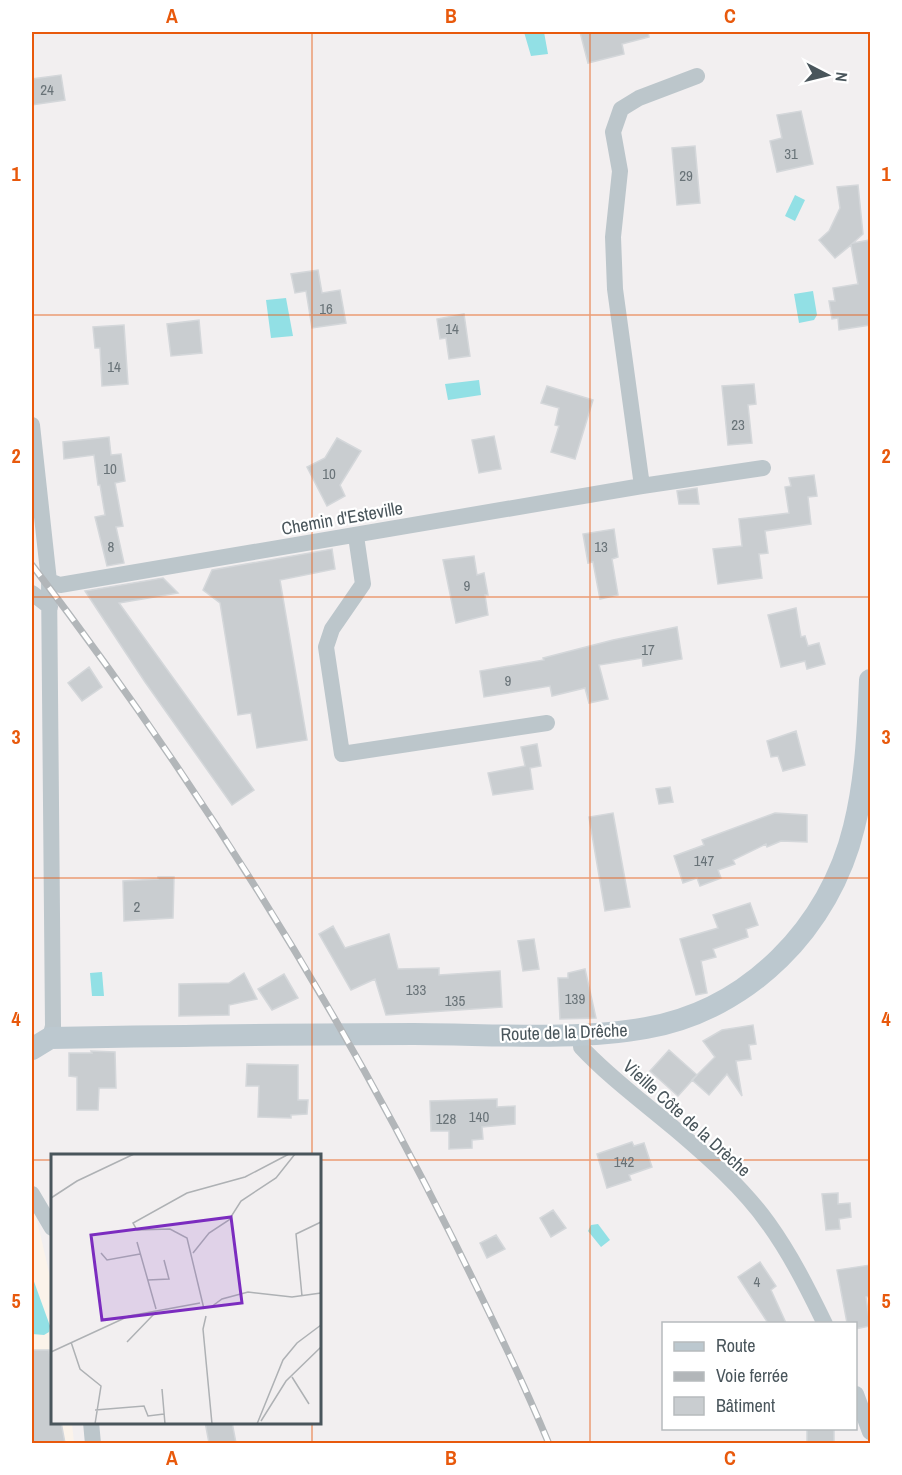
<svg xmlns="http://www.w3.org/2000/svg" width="902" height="1475" font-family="'Archivo Narrow',sans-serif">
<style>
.commercial{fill:#fbf3ea}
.water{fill:#92e0e5}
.building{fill:#c9cdd0;stroke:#d4d7da;stroke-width:1.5}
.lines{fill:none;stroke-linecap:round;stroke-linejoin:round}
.street{stroke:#bcc6cb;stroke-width:16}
.secondary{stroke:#bcc8cf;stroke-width:22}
.rail-casing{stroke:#b2b6b9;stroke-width:7}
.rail{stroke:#fff;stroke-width:4.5;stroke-dasharray:14;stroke-linecap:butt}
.grid{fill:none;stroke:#e8590c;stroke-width:1.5;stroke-opacity:0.55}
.labels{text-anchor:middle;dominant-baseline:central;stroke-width:4.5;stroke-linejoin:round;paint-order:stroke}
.number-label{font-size:15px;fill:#697378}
.street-label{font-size:18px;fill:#49555b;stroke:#fff}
.inset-road{fill:none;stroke:#aeb1b4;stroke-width:1.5}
.view{fill:#7b2cbf;fill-opacity:0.15;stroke:#7b2cbf;stroke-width:3}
.inset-edge{fill:none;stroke:#49555b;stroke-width:3}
.neatline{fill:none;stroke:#e8590c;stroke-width:2}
.grid-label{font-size:20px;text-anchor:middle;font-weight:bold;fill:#e8590c}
</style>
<rect width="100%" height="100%" fill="#f2eff0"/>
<path class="commercial" d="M32,1199L52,1285V1422L72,1423L74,1443H32Z"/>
<path class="water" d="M524,32H544L548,54L531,56Z
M795,195L805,200L795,221L785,216Z
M813,291L817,315L814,320L799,323L794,294Z
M286,298L293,336L271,338L266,300Z
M479,380L481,395L448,400L445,384Z
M102,972L104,996H92L90,973Z
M598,1224L610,1240L601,1247L588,1231L591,1225Z
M32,1276L50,1326L49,1332L44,1335L32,1334Z"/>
<path class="building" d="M580,32H648L649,37L622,44L624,54L588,63Z
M61,75L65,100L32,105V79Z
M801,111L813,164L777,172L770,141L782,138L777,115Z
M695,146L700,203L677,205L672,148Z
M858,185L863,234L853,243L870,240V325L839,330L838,318L832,319L829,301H835L833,288L858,284L851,245L835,258L819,240L829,231L840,208L837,187Z
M318,270L322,293L340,290L346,323L312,328L306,291L295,293L291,274Z
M464,314L470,356L449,359L446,338L440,339L437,319Z
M199,320L202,353L171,356L167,324Z
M124,325L128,384L102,386L100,348H95L93,327Z
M754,384L756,404L748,405L752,443L728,445L722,386Z
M547,386L593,400L575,459L551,452L559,426L555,425L559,408L541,403Z
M494,436L501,469L479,473L472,440Z
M109,437L111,455L121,454L125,481L115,483L123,526L116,527L124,563L107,566L95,517L105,515L100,485H98L94,455L64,459L63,442Z
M337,438L361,451L340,485L345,496L327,506L307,467L325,458Z
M814,475L817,496L808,497L811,524L765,531L768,553L759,554L762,578L718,584L713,549L742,546L739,519L789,513L785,487L791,486L789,478Z
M697,488L699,504H679L677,491Z
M614,529L618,557L612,559L618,595L600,599L593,562L588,563L583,534Z
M332,549L335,569L280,580L307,740L257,748L251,713L238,715L220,603L203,590L212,570Z
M474,556L477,575L484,573L488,595H485L488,615L456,623L443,560Z
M163,578L178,593L119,603L254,790L232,805L145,682L85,591Z
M796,608L801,637L805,636L808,646L819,643L825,664L807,669L805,661L781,667L768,615Z
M677,627L682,659L643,666L642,658L599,665L608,699L589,703L585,688L552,696L550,686L484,697L480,671L544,660L543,658L613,640Z
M89,667L102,687L82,701L68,683Z
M796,731L805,765L783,771L778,756L771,757L767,741Z
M537,744L541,766L530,768L533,789L493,795L488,773L525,766L521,747Z
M670,787L673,802L659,804L656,789Z
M613,813L630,907L605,911L589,817Z
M775,813L807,815V842L781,841L767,847L766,844L733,860L735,864L718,870L721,878L700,886L697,878L683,883L674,856L704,845L702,840Z
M158,877H174L173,918L124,921L123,881L158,879Z
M750,903L758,925L746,929L748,937L713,949L716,957L701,961L707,993L696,995L680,939L718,928L713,915Z
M333,926L345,948L389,934L398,969L439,968V975L500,971L502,1007L386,1015L375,979L351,990L319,934Z
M534,939L539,969L523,971L518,941Z
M585,969L596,1018L560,1019L558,978H568V973Z
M244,973L257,999L229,1005V1015L179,1016V984L229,983Z
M284,974L298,998L272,1010L258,989Z
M753,1025L756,1044L749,1045L751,1059L736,1061L742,1096L727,1074L709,1095L692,1080L715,1057L703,1041L722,1030Z
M669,1050L697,1075L678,1096L650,1071Z
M91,1051L115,1052L116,1088H99L98,1110H77V1077L69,1076V1053H92Z
M247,1064L298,1065V1100H308L307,1114L291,1115V1118L258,1117L259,1086H246Z
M497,1099V1107L515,1106V1124L482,1127L483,1139L472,1140V1148L449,1149V1131H431L430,1101Z
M632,1142L634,1146L644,1143L652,1167L629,1175L631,1180L607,1188L597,1154Z
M838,1193V1204L850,1203L851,1217L839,1219L840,1229L826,1230L822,1194Z
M553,1210L566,1228L551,1237L540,1218Z
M496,1235L505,1249L487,1258L480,1243Z
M760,1262L776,1286L771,1290L786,1323H768L738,1277Z
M870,1265V1296L866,1297L870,1326L855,1329V1323H847L837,1270Z
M32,1350H49L52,1370V1422H61L65,1443H32Z
M205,1422H232L236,1443H209Z
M807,1428H834V1443H807Z"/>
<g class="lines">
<path class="street" d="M32,425L49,581L53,1026L50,1038
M642,486L615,289L613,237L620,171L613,132L621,109L639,98L697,76
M356,536L363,584L332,629L326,647L342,754L547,723
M49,581L60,585L642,486L763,468
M32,593L50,607
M581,1035V1047C609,1077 643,1102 675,1129C708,1157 743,1188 768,1223C791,1255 808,1289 825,1324
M32,1194L52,1228
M856,1394L870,1432
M91,1422L93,1444"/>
<path class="secondary" d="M32,1049L50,1038C171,1036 293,1034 414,1034C488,1034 574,1041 646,1028C749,1010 830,927 854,827C866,779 868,729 870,680"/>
<defs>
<path id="rail" d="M32,565C194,777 334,1000 453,1239C486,1306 520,1374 549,1444"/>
</defs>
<use href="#rail" class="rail-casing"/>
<use href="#rail" class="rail"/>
</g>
<path class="grid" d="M312,32V1156M590,32V1444M32,315H870M32,597H870M32,878H870M32,1160H52M320,1160H870M312,1422V1444"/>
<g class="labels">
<g class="number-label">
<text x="47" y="89">24</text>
<text x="791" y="153">31</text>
<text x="686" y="175">29</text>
<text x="326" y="308">16</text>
<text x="452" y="328">14</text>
<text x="114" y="366">14</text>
<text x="738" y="424">23</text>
<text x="110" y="468">10</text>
<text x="329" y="473">10</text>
<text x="111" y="546">8</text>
<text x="601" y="546">13</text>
<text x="467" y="585">9</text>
<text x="648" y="649">17</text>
<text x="508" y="680">9</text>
<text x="704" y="860">147</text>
<text x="137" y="906">2</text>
<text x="416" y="989">133</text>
<text x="575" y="998">139</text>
<text x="455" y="1000">135</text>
<text x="479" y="1116">140</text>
<text x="446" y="1118">128</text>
<text x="624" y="1161">142</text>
<text x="757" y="1281">4</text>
</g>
<g class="street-label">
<text transform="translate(342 518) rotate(-10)">Chemin d'Esteville</text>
<text transform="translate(564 1032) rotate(-2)">Route de la Drêche</text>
<text transform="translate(687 1118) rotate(42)">Vieille Côte de la Drèche</text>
</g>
</g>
<g transform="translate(51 1154)">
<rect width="270" height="270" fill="#f2eff0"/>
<path class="inset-road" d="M0,44L26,27L83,0M86,88L105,155M50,99L56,106L89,100M142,99L158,79L178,66L190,47L225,24L244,0M97,126L118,125L113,106M251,142L245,80L270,68M160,153L171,145L197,138L241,143L270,139M153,155L136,84L119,75L86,76L82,69L136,39L194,23L238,0M155,162L152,175L161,270M20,188L29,215L50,232L44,270M76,188L103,160M0,198L78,162L149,149M241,223L258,250M111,235L114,270M44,256L93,252L97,262L113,260M210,267L235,227L270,193M206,270L232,206L246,189L270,171"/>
<path class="view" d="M180,63L191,149L51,166L40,81Z"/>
<rect width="270" height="270" class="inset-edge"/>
</g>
<rect width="902" height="1475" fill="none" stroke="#ffffff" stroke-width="66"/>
<rect x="662" y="1322" width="195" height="108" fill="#ffffff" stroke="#b6bbbd" stroke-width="1.5"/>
<rect x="674" y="1342" width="30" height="9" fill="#bcc8cf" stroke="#b6bbbd" stroke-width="1.5"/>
<text x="716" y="1352" font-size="18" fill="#49555b">Route</text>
<rect x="674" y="1372" width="30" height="9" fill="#b2b6b9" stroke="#b6bbbd" stroke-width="1.5"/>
<text x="716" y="1382" font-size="18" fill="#49555b">Voie ferrée</text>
<rect x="674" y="1397" width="30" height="18" fill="#c9cdd0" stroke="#b6bbbd" stroke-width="1.5"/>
<text x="716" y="1412" font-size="18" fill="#49555b">Bâtiment</text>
<g transform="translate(827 75) rotate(97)" stroke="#ffffff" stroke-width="4.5" paint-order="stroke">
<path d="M0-4.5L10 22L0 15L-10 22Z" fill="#49555b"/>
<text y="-9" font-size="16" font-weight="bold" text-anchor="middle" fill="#49555b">N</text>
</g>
<rect x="33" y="33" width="836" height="1409" class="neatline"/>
<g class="grid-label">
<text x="172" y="23">A</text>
<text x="451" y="23">B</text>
<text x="730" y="23">C</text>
<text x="16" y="181">1</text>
<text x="886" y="181">1</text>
<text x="16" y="463">2</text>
<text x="886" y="463">2</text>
<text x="16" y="744">3</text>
<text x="886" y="744">3</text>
<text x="16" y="1026">4</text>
<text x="886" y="1026">4</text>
<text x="16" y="1308">5</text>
<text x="886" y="1308">5</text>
<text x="172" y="1465">A</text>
<text x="451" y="1465">B</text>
<text x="730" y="1465">C</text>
</g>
</svg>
